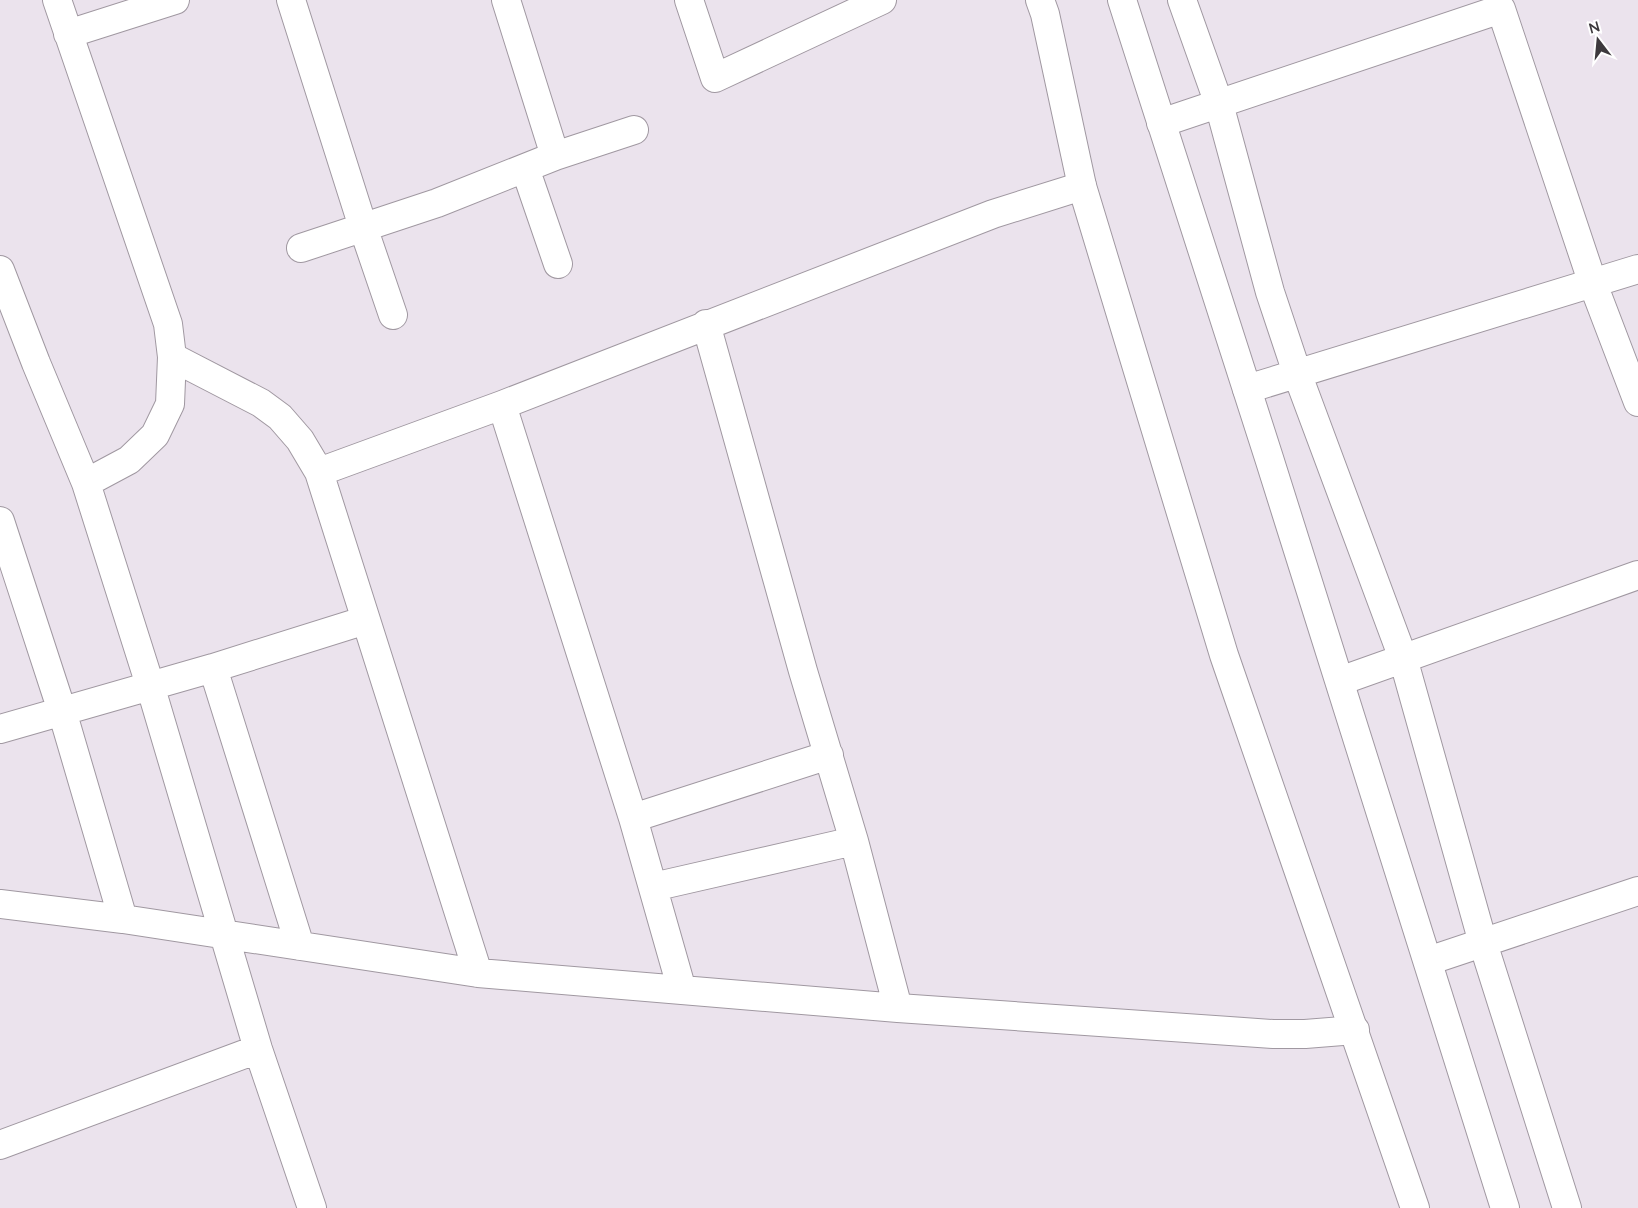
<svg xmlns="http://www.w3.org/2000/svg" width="1638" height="1208" font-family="Lato,sans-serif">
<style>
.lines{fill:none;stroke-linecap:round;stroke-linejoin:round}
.minor-casing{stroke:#a098a1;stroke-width:30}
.highway-casing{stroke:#a098a1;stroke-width:30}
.minor{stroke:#fff;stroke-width:28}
.highway{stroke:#fff;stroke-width:28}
</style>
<rect width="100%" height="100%" fill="#ebe3ed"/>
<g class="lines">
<defs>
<path id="minor" d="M57,0L168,324L172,357L170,404L155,435L129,460L86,483
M291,0L363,227L393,315
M506,0L555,156
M689,0L715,78L882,0
M1182,0L1219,104L1270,292L1297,373L1403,658L1483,943L1567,1208
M68,34L175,0
M1161,123L1501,9L1593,284L1638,402
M525,168L558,264
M301,248L437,203L555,156L634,130
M0,270L36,363L86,483L150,685L258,1049L312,1208
M706,324L803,671L854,841L898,1008
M172,357L261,403L280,417L300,440L319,472L478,973
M1247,389L1638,269
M502,405L633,818L682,990
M319,472L502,405L993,214L1082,186
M0,521L62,711L123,919
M213,668L300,946
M1340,681L1638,575
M0,729L213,668L366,620
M633,818L829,755
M653,887L854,841
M0,904L123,919L478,973L898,1008L1273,1034H1305L1355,1030
M1428,961L1638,891
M0,1145L258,1049"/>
<path id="highway" d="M1040,0L1045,14L1082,186L1224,655L1415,1208
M1122,0L1269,458L1505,1208"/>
</defs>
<use href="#minor" class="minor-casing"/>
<use href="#highway" class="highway-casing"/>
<use href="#minor" class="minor"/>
<use href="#highway" class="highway"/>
</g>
<g transform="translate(1598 40) rotate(344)" stroke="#ffffff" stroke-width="4" paint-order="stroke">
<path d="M0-4L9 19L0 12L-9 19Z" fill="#3d393d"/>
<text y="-8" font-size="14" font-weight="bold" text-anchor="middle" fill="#3d393d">N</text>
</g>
</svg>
